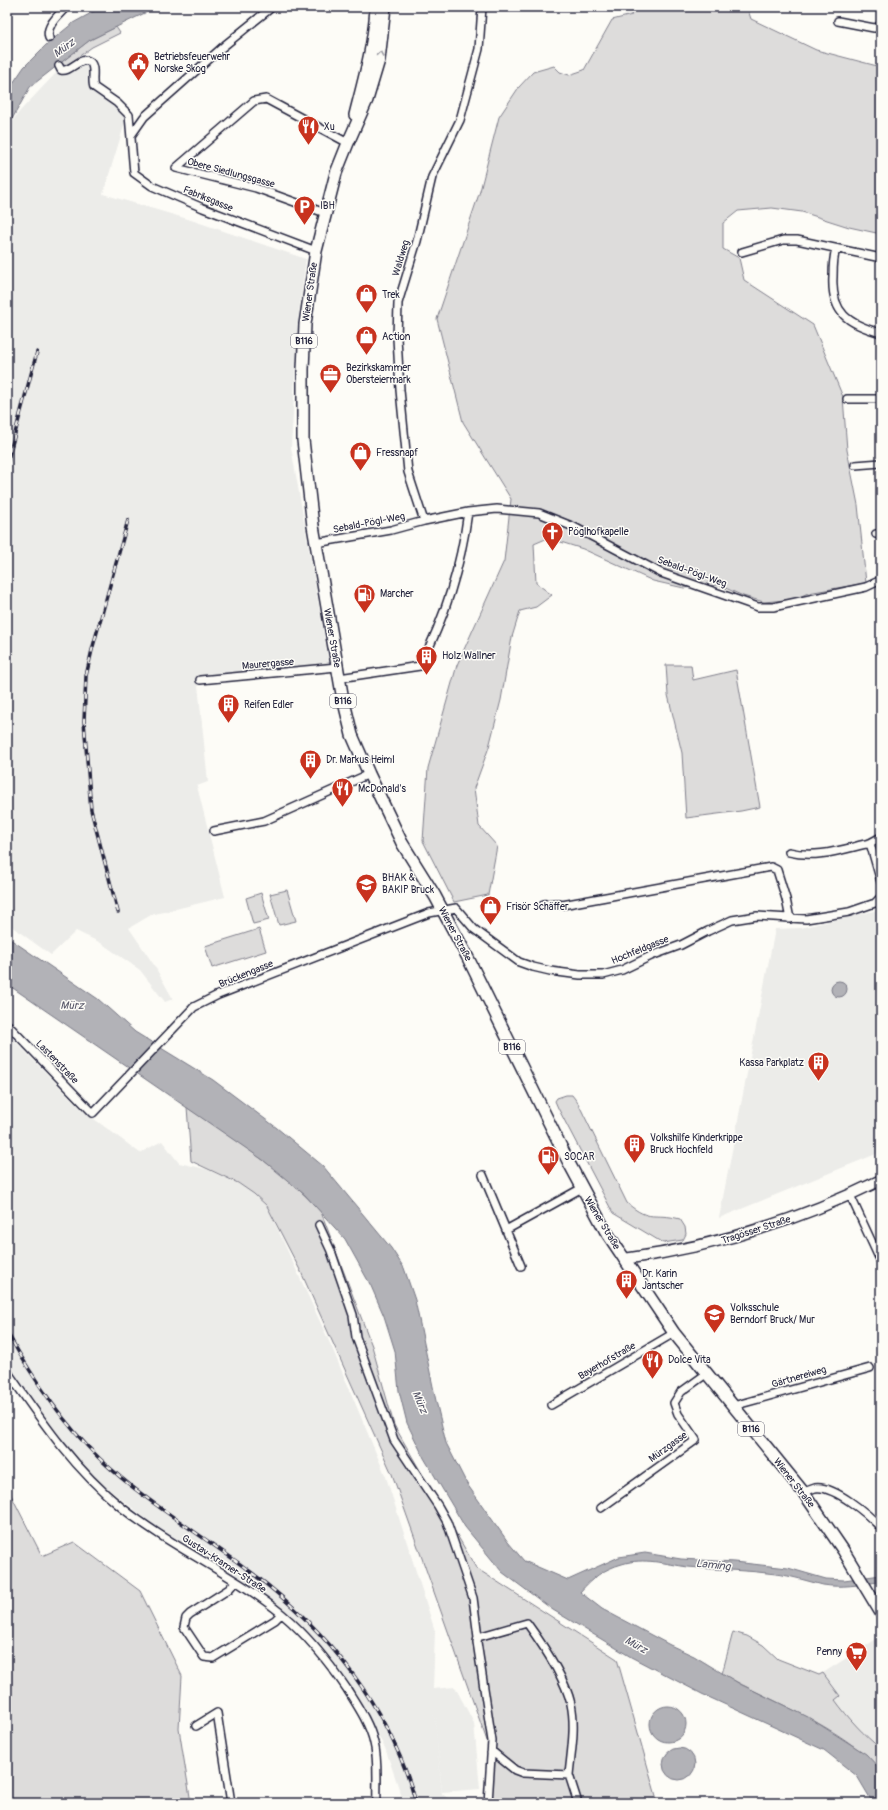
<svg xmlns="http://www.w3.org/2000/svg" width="888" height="1810" font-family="Pangolin,sans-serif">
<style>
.built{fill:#ecece9}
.green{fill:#dddcdb;stroke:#807f8b}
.water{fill:#b2b2b7;stroke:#787885}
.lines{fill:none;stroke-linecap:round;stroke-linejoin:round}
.minor-casing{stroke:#22223b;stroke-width:10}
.secondary-casing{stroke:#22223b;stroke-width:13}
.primary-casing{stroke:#22223b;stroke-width:14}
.minor{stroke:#fdfcf7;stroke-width:7}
.secondary{stroke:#fdfcf7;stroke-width:10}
.primary{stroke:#fdfcf7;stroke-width:11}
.rail-casing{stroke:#22223b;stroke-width:3.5}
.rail{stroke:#fdfcf7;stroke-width:2;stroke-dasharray:6;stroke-linecap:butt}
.oneway{stroke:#9a9aa2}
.labels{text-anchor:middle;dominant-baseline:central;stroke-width:3;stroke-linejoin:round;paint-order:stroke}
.shield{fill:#fdfcf7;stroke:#646373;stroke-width:1}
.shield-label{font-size:9px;font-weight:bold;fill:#22223b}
.poi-label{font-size:10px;fill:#22223b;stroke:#fdfcf7;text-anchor:start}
.street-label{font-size:10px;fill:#22223b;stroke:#fdfcf7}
.water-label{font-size:11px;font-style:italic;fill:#545466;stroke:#fdfcf7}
</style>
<rect width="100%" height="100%" fill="#fdfcf7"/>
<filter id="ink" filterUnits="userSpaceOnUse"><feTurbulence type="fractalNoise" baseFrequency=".025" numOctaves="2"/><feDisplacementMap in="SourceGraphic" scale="8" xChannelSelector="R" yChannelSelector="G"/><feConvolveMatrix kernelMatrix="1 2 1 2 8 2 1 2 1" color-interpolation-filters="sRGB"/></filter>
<g filter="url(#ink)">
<path class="built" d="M69,63L88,65L91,87L107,98L127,116L103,194L191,220L306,259L299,313L291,447L330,669L197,675L208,782L197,786L225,897L151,915L129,928L154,965L173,999L165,1002L140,970L101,943L76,931L51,955L7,923V128L20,111L57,72Z
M881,907V1152L719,1218L775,929L800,928L878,910Z
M7,1033L82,1110L140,1153L162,1141L179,1163L206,1169L238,1183L255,1194L267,1206L333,1350L386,1477L435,1631L433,1689L455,1687L474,1723L480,1789L442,1792L433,1698L442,1794L451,1800V1803H404L385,1748L358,1699L339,1671L310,1635L266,1596L154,1525L101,1483L83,1465L49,1423L7,1363Z
M881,1636V1749L859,1731L845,1713L835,1700L840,1696L823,1673Z"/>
<path class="green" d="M622,7H747L751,19L816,50L881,67V234L849,227L802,212L772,208L738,211L723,223V249L739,258L744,280L813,325L843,397L847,450L858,505L866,583L808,593L795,599L764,602L743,596L719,585L684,588L653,581L583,549L548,538L534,544L536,583L552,595L536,607L520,611L512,637L501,700L489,747L474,788L479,826L497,846L488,895L454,902L423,841L428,768L457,665L504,561L511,499L463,422L437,319L480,191L499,117L519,87L533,72L554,66L560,72L569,75L584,70L612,20L632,15Z
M116,27L120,33L92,47L63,68L60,63L90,40Z
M666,665H691L693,680L736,670L760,807L741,811L686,818L682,753L668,695Z
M287,890L296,921L279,925L270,894Z
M261,893L269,920L253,924L246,898Z
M259,929L266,951L212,968L205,946Z
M566,1095H572L578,1103L627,1203C650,1223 654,1212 680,1219L685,1227L686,1234L683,1240L663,1243L613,1213L558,1108L555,1101L557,1098Z
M187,1107C234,1139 283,1170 321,1212L372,1346L394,1425L476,1568L617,1659L658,1803H488L491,1752L392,1474L301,1272L267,1206L254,1194L238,1183L191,1161Z
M7,1487L42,1556L74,1542L140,1591L182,1676L179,1729L191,1803H7Z
M733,1632L747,1636L763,1645L778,1659L819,1675L823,1673L840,1696L835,1700C849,1719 863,1734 881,1749V1770C838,1725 776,1704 722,1674Z"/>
<path class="water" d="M102,7H157L90,40L30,87L7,128V92L24,67L46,45L73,23Z
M7,937L98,999L135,1032L213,1080L277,1128L323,1166L391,1248L404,1268L415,1300L436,1401L446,1443L467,1484L508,1542L524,1561L568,1580L619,1557L645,1553L681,1559L734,1562L788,1568L826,1579L844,1580L881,1575V1581L877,1582C860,1585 841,1588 823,1585C807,1581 792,1576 776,1574C747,1570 717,1570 688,1567C666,1564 644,1557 622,1564C604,1569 592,1578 580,1592L602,1609L670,1645L694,1656L740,1684L808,1717L866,1754L881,1770V1803H873L857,1776L824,1750L702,1694L631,1657L553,1610L502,1572L465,1527L424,1458L407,1423L399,1391L395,1351L384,1316L371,1286L345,1239L305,1195L263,1160L7,984Z
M831 989a8 8 0 1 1 16 0a8 8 0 1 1-16 0Z
M650 1724a18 18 0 1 1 36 0a18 18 0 1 1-36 0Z
M663 1764a16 16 0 1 1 32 0a16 16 0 1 1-32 0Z"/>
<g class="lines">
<defs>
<path id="minor" d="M838,21L874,28L879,27L881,23
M49,38C45,26 59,15 66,7
M59,66L61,70C70,73 81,55 90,62C96,67 91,81 94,87L117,103L129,115L134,173L152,186L203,208L316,251
M132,134L144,117L225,45L272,7
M176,168L254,101L266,99L348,143
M176,168L256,188L325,213
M836,249C833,258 833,268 833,277C831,313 848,324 881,333
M742,252L783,240H797L881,258
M847,399H881
M855,465L881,463
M424,521L408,472L400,390L397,338L398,303L417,241L432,177L460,120L479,49L482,7
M876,534L881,535
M316,543L391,530L424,521L468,512L497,509L539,513L574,527L661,573L758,607H773L866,587L881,580
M339,678L420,666C445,618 461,565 468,512
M200,680L337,667
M214,831L264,821L369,774
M870,843L881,837
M789,852C817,859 843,849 870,843L881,882
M544,904L556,903L562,905L771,867L777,870L786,899L790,919
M7,1024L93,1113L194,1007L218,995L429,913L456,908L474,929L519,962L533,967L550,971L580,975H603L622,970L651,956L681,945L708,931L732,920L757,916L806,919L849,912L875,903L881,897
M483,1175L506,1230
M850,1195L881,1262
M319,1225L331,1251L353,1315L356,1337L394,1440L438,1506L447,1522L473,1598L478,1637
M521,1266L506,1230L582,1188
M7,1371C41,1420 74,1469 121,1507C171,1547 232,1573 282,1614C308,1636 328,1661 347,1689C357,1705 370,1724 374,1743C379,1762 376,1784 377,1803
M551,1405L674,1333
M733,1406L870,1368
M804,1493C807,1491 811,1489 815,1488C834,1485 869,1515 881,1528
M601,1508L696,1440L678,1414L674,1403L681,1392L706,1374
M235,1582L229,1589L190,1614L186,1618L184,1627L204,1657L213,1658L275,1620L281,1614
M196,1726L217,1713L231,1803
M491,1753H494L515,1770L523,1773L569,1775L578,1803
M488,1803L492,1741L477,1642L478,1637L527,1623C543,1645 565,1678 571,1704C576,1727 571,1753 569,1775"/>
<path id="secondary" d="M624,1259C716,1247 798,1221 881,1180"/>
<path id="primary" d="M385,7L379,60L367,100L348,143L336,173L316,251L305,324L303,369V440L313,526L342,694L352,735L369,774L402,843L435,896L467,956L569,1163L605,1230L674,1333L804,1493L843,1550L881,1613
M355,115C364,79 374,45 376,7"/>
</defs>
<use href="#minor" class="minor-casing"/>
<use href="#secondary" class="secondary-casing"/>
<use href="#primary" class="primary-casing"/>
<use href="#minor" class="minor"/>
<use href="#secondary" class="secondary"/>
<use href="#primary" class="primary"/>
<defs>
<path id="rail" d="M7,463L37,352
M118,912L91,810L84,721L86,676L92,650L128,520
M7,1332C32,1377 61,1421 99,1458C145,1502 201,1534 252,1573C328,1630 391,1710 416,1803"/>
</defs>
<use href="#rail" class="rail-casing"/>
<use href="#rail" class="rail"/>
</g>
<defs><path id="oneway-chevron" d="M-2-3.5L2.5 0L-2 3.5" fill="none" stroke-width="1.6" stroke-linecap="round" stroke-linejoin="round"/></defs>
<use class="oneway" href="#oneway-chevron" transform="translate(380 54) rotate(-81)"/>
</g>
<defs>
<symbol id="civic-pin" viewBox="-11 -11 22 30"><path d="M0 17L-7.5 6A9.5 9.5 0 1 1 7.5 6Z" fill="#c8321e" stroke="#fdfcf7"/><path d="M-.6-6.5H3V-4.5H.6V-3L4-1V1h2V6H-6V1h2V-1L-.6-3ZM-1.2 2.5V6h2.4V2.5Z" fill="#fff"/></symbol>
<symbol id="restaurant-pin" viewBox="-11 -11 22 30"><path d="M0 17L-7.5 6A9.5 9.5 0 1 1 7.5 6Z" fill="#c8321e" stroke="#fdfcf7"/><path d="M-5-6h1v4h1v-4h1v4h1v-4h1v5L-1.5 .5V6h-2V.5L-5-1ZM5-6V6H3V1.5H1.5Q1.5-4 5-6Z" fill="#fff"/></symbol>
<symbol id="parking-pin" viewBox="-11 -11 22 30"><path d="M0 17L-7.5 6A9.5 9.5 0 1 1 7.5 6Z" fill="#c8321e" stroke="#fdfcf7"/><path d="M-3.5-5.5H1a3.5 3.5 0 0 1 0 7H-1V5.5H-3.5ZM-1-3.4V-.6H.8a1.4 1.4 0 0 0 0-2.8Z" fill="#fff"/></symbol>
<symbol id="shop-pin" viewBox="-11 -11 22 30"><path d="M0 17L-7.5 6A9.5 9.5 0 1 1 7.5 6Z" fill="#c8321e" stroke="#fdfcf7"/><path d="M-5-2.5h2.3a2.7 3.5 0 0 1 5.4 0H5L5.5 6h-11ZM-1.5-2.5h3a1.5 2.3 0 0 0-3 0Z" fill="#fff"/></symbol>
<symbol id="office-pin" viewBox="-11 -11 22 30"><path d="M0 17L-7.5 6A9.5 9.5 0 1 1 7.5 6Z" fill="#c8321e" stroke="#fdfcf7"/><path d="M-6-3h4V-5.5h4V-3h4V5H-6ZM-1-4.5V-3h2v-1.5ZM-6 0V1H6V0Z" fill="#fff"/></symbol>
<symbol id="church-pin" viewBox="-11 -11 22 30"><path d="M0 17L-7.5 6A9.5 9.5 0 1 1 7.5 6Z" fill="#c8321e" stroke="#fdfcf7"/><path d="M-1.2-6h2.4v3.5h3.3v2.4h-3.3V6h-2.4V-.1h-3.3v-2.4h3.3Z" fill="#fff"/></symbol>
<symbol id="fuel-pin" viewBox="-11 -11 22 30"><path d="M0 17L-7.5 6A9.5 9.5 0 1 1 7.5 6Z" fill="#c8321e" stroke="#fdfcf7"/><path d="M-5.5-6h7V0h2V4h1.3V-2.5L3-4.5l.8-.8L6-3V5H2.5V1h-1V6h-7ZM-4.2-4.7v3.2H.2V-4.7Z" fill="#fff"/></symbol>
<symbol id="building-pin" viewBox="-11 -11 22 30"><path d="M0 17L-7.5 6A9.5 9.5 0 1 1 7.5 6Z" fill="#c8321e" stroke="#fdfcf7"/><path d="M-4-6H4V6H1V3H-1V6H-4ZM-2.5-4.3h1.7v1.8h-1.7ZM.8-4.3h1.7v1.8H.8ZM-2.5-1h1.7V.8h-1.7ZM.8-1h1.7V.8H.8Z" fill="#fff"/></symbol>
<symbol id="school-pin" viewBox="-11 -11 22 30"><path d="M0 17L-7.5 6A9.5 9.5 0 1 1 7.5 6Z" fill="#c8321e" stroke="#fdfcf7"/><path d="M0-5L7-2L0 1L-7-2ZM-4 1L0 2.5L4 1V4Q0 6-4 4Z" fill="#fff"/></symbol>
<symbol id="supermarket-pin" viewBox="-11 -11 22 30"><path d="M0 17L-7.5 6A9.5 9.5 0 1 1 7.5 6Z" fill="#c8321e" stroke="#fdfcf7"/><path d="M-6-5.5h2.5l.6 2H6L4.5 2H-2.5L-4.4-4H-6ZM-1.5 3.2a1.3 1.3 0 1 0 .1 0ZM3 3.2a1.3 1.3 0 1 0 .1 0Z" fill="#fff"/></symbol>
</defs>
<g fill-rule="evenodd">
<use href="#civic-pin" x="126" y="50" width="25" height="34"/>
<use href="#restaurant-pin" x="296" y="114" width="25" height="34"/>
<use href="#parking-pin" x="292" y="194" width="25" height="34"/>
<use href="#shop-pin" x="354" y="282" width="25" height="34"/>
<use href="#shop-pin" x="354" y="324" width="25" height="34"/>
<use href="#office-pin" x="318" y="362" width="25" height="34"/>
<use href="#shop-pin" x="348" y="440" width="25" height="34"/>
<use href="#church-pin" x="540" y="520" width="25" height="34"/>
<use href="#fuel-pin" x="352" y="582" width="25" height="34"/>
<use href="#building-pin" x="414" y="644" width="25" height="34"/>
<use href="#building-pin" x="216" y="692" width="25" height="34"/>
<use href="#building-pin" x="298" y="748" width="25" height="34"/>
<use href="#restaurant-pin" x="330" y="776" width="25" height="34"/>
<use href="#school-pin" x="354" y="872" width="25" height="34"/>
<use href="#shop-pin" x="478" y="894" width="25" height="34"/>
<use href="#building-pin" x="806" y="1050" width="25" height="34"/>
<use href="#building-pin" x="622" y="1132" width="25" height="34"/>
<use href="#fuel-pin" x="536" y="1144" width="25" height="34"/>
<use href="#building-pin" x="614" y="1268" width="25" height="34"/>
<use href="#school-pin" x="702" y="1302" width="25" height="34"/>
<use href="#restaurant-pin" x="640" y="1348" width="25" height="34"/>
<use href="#supermarket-pin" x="844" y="1640" width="25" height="34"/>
</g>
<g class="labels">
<g class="shield">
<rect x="291" y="334" width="26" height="14" rx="3"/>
<rect x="330" y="694" width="26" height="14" rx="3"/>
<rect x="499" y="1040" width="26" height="14" rx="3"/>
<rect x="738" y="1422" width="26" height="14" rx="3"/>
</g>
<g class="shield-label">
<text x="304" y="341">B116</text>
<text x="343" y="701">B116</text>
<text x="512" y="1047">B116</text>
<text x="751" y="1429">B116</text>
</g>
<g class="poi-label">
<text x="154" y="57">Betriebsfeuerwehr<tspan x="154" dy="12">Norske Skog</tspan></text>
<text x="324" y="127">Xu</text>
<text x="320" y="206">IBH</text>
<text x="382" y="295">Trek</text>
<text x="382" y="337">Action</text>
<text x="346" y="368">Bezirkskammer<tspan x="346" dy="12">Obersteiermark</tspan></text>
<text x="376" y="453">Fressnapf</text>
<text x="568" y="532">Pöglhofkapelle</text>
<text x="380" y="594">Marcher</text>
<text x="442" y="656">Holz Wallner</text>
<text x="244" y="705">Reifen Edler</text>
<text x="326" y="760">Dr. Markus Heiml</text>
<text x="358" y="789">McDonald's</text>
<text x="382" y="878">BHAK &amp;<tspan x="382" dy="12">BAKIP Bruck</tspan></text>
<text x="506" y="907">Frisör Schäffer</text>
<text x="804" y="1063" text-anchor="end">Kassa Parkplatz</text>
<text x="650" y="1138">Volkshilfe Kinderkrippe<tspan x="650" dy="12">Bruck Hochfeld</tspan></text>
<text x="564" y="1157">SOCAR</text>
<text x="642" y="1274">Dr. Karin<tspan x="642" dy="12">Jantscher</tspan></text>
<text x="730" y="1308">Volksschule<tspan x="730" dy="12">Berndorf Bruck/ Mur</tspan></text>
<text x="668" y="1360">Dolce Vita</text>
<text x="842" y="1652" text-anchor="end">Penny</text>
</g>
<g class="street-label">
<text transform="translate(231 173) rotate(15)">Obere Siedlungsgasse</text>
<text transform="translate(208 199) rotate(22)">Fabriksgasse</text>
<text transform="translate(401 258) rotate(-73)">Waldweg</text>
<text transform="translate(310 292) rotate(-82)">Wiener Straße</text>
<text transform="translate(369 523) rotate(-11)">Sebald-Pögl-Weg</text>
<text transform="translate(692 572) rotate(20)">Sebald-Pögl-Weg</text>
<text transform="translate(332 638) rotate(80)">Wiener Straße</text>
<text transform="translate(268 664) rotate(-5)">Maurergasse</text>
<text transform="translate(455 934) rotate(62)">Wiener Straße</text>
<text transform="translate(640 950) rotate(-22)">Hochfeldgasse</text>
<text transform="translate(246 974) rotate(-22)">Brückengasse</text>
<text transform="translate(57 1062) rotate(46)">Lastenstraße</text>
<text transform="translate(602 1223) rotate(59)">Wiener Straße</text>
<text transform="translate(756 1230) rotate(-18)">Tragösser Straße</text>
<text transform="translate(607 1361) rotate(-30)">Bayerhofstraße</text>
<text transform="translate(799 1377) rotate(-16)">Gärtnereiweg</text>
<text transform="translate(668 1447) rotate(-36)">Mürzgasse</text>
<text transform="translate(794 1483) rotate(52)">Wiener Straße</text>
<text transform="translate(224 1564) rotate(33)">Gustav-Kramer-Straße</text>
</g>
<g class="water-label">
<text transform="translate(64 48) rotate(-36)">Mürz</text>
<text x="72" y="1005">Mürz</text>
<text transform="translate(420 1402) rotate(67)">Mürz</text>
<text transform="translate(713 1565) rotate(6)">Laming</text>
<text transform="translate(636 1645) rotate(29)">Mürz</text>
</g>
</g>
<rect width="888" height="1810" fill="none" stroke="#fdfcf7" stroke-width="24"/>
<rect x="12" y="12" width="864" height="1786" fill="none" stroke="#22223b" stroke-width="1.5" filter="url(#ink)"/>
</svg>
